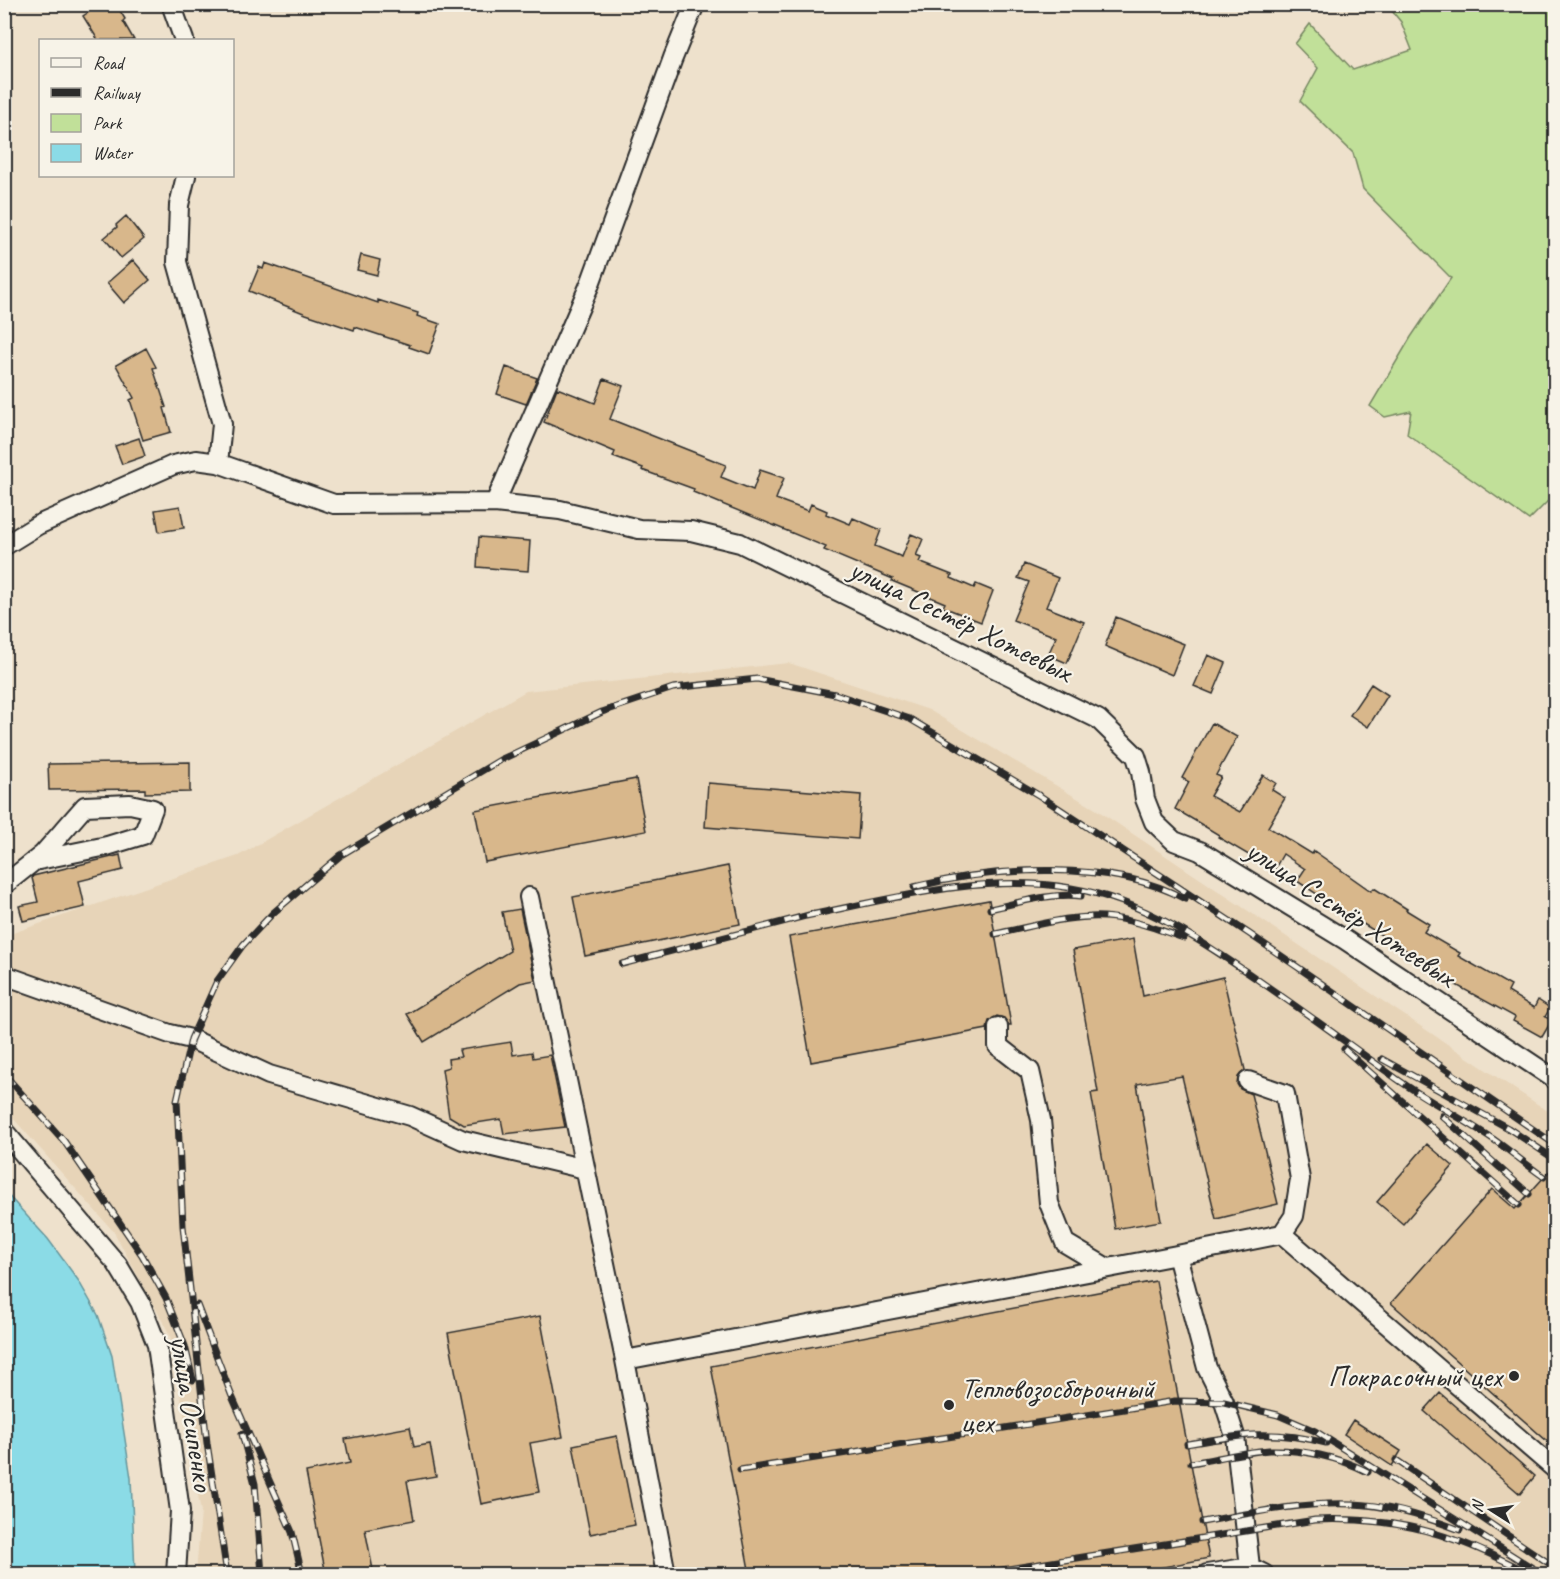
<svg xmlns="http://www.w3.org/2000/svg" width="1560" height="1579" font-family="Caveat,sans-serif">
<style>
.built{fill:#e7d4b8}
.green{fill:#c1e099;stroke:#768662;stroke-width:1.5}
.water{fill:#8bdbe6;stroke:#65959b;stroke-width:1.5}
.building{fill:#d8b78b;stroke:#2b2b2b;stroke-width:1.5}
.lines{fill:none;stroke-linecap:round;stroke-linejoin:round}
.minor-casing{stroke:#2b2b2b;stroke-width:22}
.minor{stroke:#f7f3e8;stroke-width:18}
.rail-casing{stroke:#2b2b2b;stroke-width:7}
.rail{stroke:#f7f3e8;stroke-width:4.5;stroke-dasharray:14;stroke-linecap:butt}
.poi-dot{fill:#2b2b2b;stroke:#f7f3e8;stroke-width:2}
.labels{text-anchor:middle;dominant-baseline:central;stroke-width:4.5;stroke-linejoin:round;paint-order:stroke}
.street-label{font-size:30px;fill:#2b2b2b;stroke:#f7f3e8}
.poi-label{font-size:30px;fill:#2b2b2b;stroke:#f7f3e8;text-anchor:end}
</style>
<rect width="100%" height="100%" fill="#eee1cc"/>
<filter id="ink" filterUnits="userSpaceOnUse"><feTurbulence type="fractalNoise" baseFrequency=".0167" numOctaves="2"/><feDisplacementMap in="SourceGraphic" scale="12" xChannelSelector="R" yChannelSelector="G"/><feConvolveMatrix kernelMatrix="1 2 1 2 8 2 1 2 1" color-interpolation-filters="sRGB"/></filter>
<g filter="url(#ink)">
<path class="built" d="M789,663L929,710L1097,810L1555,1116V1574H196L201,1512L170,1335L114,1232L5,1109L4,936L238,856L526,691Z"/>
<path class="green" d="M1387,5H1555V494L1529,520L1407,434L1411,411L1385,417L1370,406L1411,337L1451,278L1363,189L1353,153L1300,101L1318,68L1295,44L1310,24L1353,70L1412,50L1401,22Z"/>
<path class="water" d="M5,1192L48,1239L78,1280L98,1315L112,1356L131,1478L135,1574H5Z"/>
<path class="building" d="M101,4H116L125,19L123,21L134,40H98L83,16Z
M126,216L144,239L121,258L104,238L117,227L116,225Z
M361,255L380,260L377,275L357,270Z
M133,260L150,280L124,303L107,283Z
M265,263L378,303V300L418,313L417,316L440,324L429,354L409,347L410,345L355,327L354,330L306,314L249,291L259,267L263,269Z
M146,348L156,367L153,368L166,407L164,408L171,432L143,440L130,400L134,398L116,365Z
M506,367L537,378L526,404L497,394Z
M604,379L623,386L610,419L726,465L721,477L753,490L760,470L784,478L776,499L808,511L811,504L827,511L826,514L850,524L853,518L881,530L875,546L902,557L911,534L923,539L916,556L921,558L919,562L952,575L951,578L974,588L976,584L993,591L981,622L943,607L945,603L892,581L893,579L824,550L826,547L693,492L694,489L642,470L643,468L613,457L615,452L544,422L557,388L595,403Z
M139,438L145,456L122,464L115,446Z
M180,506L184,528L159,532L155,510Z
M479,537L530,541L528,571L477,567Z
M1024,564L1058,578L1046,607L1084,622L1067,663L1048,655L1056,637L1013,620L1029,582L1018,578Z
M1116,617L1184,644L1172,675L1105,646Z
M1208,655L1226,663L1213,694L1194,686Z
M1371,684L1388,695L1368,727L1350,715Z
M1212,723L1237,737L1216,775L1221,777L1210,796L1240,812L1263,775L1276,783L1272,790L1285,798L1268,827L1312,854L1314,851L1371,891L1374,888L1407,909L1406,910L1429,924L1424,932L1460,953L1458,956L1511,986L1508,992L1534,1008L1538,1000L1550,1008L1545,1017L1552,1020L1542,1037L1513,1021L1515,1017L1456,985L1457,983L1430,967L1431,965L1322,899L1323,898L1297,881L1305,869L1283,854L1274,870L1218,837L1219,835L1199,823L1175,809L1189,782L1182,778Z
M190,762V792L145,793V789L49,790L48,764Z
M636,779L646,831L485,862L475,810Z
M708,783L861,795L858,839L705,827Z
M120,855L123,870L79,881L85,907L23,921L19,906L38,902L32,878L33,876Z
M728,866L740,924L585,956L573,897Z
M989,900L1011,1025H1009L1004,1018L997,1016L989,1021L987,1029L811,1062L789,937Z
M520,909L535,980L520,983L424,1042L407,1014L510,951L502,912Z
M1133,939L1143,996L1223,977L1245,1070L1238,1077L1237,1084L1240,1089L1251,1094L1278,1204L1216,1219L1182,1076L1137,1084L1161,1221L1115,1229L1091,1093L1098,1092L1073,950Z
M511,1042L513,1055L532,1052L533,1058L550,1055L565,1127L504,1134L501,1119L464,1125L449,1116L442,1069L449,1067L448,1059L461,1057L459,1050Z
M1427,1144L1453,1166L1403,1224L1377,1202Z
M1556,1164V1449L1391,1303L1492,1189L1515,1209Z
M1156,1281L1209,1558L1124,1575H750L711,1366Z
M540,1316L563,1437L530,1443L539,1492L481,1504L448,1333Z
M1440,1393L1535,1476L1520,1494L1424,1411Z
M1353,1420L1401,1451L1392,1466L1344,1434Z
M410,1427L414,1447L430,1444L436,1476L407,1481L414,1520L365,1529L374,1575H326L306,1472L350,1463L345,1439Z
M617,1436L635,1525L590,1534L573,1445Z"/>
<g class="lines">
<defs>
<path id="minor" d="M171,4L184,40
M186,176L179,205L177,262L222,424L218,463
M495,503L590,284L673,58L695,4
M4,546L38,525L173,465L196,460L218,463L334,504L495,503L560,510L639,529L691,531L740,543L1098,719L1136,756L1141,772L1145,799L1154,822L1174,841L1200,851L1344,939L1556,1080
M4,885L43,854L85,806L130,804L153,809L143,835L107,846L34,861
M529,897L625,1360L666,1574
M4,975L170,1034L191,1039L269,1075L410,1116L463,1140L585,1169
M998,1027V1046L1030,1071L1041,1120L1049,1203L1065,1243L1107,1268
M1248,1081L1285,1094L1300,1179L1294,1216L1282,1234
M4,1131L117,1264L140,1302L157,1345L180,1511L176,1574
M625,1360L1177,1255
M1207,1574L1250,1567
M1264,1574L1250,1567L1235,1436L1224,1402L1207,1368L1177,1255L1282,1234L1556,1470"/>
</defs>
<use href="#minor" class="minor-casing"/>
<use href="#minor" class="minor"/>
<defs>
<path id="rail" d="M914,887C993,867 1112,859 1185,899
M990,909C1017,903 1054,892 1081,896
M806,916C890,899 984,873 1071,888C1143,900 1205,943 1264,984C1309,1015 1353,1047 1397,1079C1428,1101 1462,1118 1493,1139C1510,1151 1527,1165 1544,1177
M995,934C1026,928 1058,918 1090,917C1122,915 1154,928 1184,938
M622,964L813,914
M1344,1049L1519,1205
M1382,1059L1508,1128L1556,1160
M4,1074L64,1141L142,1255L166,1298L185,1346L193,1380
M1442,1116L1529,1194
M197,1305L231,1394L292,1532L302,1574
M242,1434L255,1484L262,1574
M1187,1444C1240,1435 1272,1429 1326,1443
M1396,1460L1556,1568
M1191,1463C1216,1459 1243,1452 1269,1450C1302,1449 1338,1457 1368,1472
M740,1470L1175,1401L1224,1402L1278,1415L1315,1431L1542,1574
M1202,1522C1251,1513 1302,1502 1353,1504C1389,1505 1426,1517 1460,1530
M227,1574L207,1443L183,1226L177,1100L191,1039L217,981L243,945L273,913L341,855L500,760L602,712L673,688L757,679L835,694L910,719L1040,796L1248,933L1556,1145
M977,1574L1315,1520C1363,1518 1410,1523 1455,1540C1477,1547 1498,1558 1519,1568"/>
</defs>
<use href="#rail" class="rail-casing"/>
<use href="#rail" class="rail"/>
</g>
</g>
<g class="poi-dot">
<circle cx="1514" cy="1376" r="6"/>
<circle cx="949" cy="1405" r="6"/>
</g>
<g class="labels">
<g class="street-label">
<text transform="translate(961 620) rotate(26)">улица Сестёр Хотеевых</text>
<text transform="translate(1351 913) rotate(33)">улица Сестёр Хотеевых</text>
<text transform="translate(192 1413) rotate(81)">улица Осипенко</text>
</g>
<g class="poi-label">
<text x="1502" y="1376">Покрасочный цех</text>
<text x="961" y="1388" text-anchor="start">Тепловозосборочный<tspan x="961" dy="34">цех</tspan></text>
</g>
</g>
<rect width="1560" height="1579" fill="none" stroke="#f7f3e8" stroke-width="24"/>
<rect x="12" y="12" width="1536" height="1555" fill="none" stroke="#2b2b2b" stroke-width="2" filter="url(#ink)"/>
<rect x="39" y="39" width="195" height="138" fill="#f7f3e8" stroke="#a5a39c" stroke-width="1.5"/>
<rect x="51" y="58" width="30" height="9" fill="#f7f3e8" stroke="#a5a39c" stroke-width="1.5"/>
<text x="93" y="69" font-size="18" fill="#2b2b2b">Road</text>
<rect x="51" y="88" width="30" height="9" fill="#2b2b2b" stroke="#a5a39c" stroke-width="1.5"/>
<text x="93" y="99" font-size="18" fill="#2b2b2b">Railway</text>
<rect x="51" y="114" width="30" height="18" fill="#c1e099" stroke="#a5a39c" stroke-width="1.5"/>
<text x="93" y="129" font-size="18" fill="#2b2b2b">Park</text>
<rect x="51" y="144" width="30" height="18" fill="#8bdbe6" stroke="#a5a39c" stroke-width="1.5"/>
<text x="93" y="159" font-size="18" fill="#2b2b2b">Water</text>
<g transform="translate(1491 1510) rotate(282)" stroke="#f7f3e8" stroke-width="4.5" paint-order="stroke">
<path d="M0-4.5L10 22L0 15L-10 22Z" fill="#2b2b2b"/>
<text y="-9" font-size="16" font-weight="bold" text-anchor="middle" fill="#2b2b2b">N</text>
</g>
</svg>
